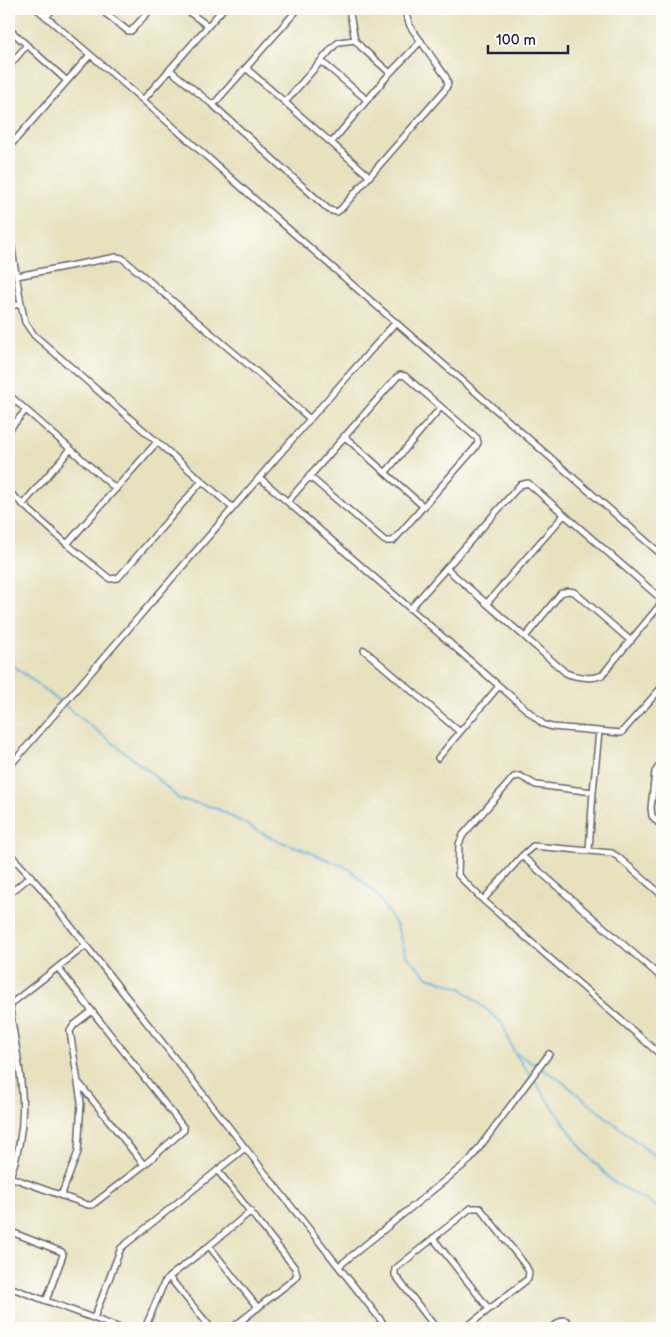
<svg xmlns="http://www.w3.org/2000/svg" width="671" height="1337" font-family="'Balsamiq Sans',sans-serif">
<style>
.lines{fill:none;stroke-linecap:round;stroke-linejoin:round}
.stream{stroke:#62b4dd;stroke-width:2}
.street-casing{stroke:#676569;stroke-width:8}
.street{stroke:#fff;stroke-width:5}
</style>
<rect width="100%" height="100%" fill="#fdfcf7"/>
<filter id="ink" filterUnits="userSpaceOnUse"><feTurbulence type="fractalNoise" baseFrequency=".02" numOctaves="2"/><feDisplacementMap in="SourceGraphic" scale="10" xChannelSelector="R" yChannelSelector="G"/><feConvolveMatrix kernelMatrix="1 2 1 2 8 2 1 2 1" color-interpolation-filters="sRGB"/></filter>
<filter id="wash" filterUnits="userSpaceOnUse"><feTurbulence type="fractalNoise" baseFrequency=".0096" numOctaves="4" result="noise"/><feDisplacementMap in="SourceGraphic" scale="20" xChannelSelector="R" yChannelSelector="G"/><feGaussianBlur stdDeviation="1.12" result="paint"/><feColorMatrix in="noise" values="0 0 0 0 0 0 0 0 0 0 0 0 0 0 0 0 0 1.4 0 .05"/><feComposite in="paint" operator="in"/></filter>
<g filter="url(#wash)">
<rect width="100%" height="100%" fill="#e7e1be"/>
<g class="lines">
<path class="stream" d="M9,662L150,772L179,799L216,808L275,840L300,848L350,869L377,895L397,926L406,955L428,977L461,988L502,1023L514,1052L583,1150L612,1181L659,1208L662,1212
M516,1053L560,1080L662,1162"/>
</g>
</g>
<g filter="url(#ink)">
<g class="lines">
<defs>
<path id="street" d="M37,9L143,100L268,211L662,555
M100,9L128,31H131L151,9
M185,9L208,26
M349,9L355,40L361,47L390,73
M46,17L53,9
M9,29L67,81
M321,61L367,100
M9,66L27,45
M246,68L369,176
M170,70L213,105L329,210L337,212L341,209L445,90L448,84L446,77L410,26L404,9
M143,100L223,9
M286,101L334,46L339,42L355,40
M213,105L298,9
M332,142L390,73L421,41
M9,147L90,55
M9,231L21,304L25,322L34,335L233,508
M17,276L116,257L122,258L258,373L310,419
M9,306L21,304
M9,395L116,489
M9,430L26,410
M344,436L424,507
M386,472L441,407
M260,478L543,724L552,727L621,733L662,687
M9,492L67,544L110,579L118,578L202,481
M288,501L397,377L400,375L405,376L477,438L478,443L475,448L393,541H385L309,476
M23,504L70,450
M67,544L157,442
M487,603L564,515
M410,609L520,485L528,483L659,597L661,601L660,605L602,675C593,680 575,677 566,673L446,568
M526,636L561,593L568,591L574,592L631,641
M364,650L460,732
M438,758L499,686
M662,762L655,772L651,808L652,816L662,827
M9,767L310,419L396,322
M593,792L536,785L520,776L514,777L463,835L459,844L458,875L483,900L662,1056
M589,850L593,792L599,732
M9,853L40,887L387,1328
M522,856L662,978
M9,894L31,876
M483,900L522,856L533,846L612,853L618,857L662,895
M79,1083L144,1165
M218,1171L295,1268L297,1275L294,1279L232,1328
M10,1177L88,1205H92L144,1165L184,1130V1128L58,968
M9,1180C33,1117 20,1073 10,1009L12,1003L85,946
M61,1196L78,1152L81,1102L70,1031L74,1025L91,1012
M251,1211L209,1246L258,1308
M9,1231L62,1252L63,1255L46,1301
M433,1238L489,1309
M339,1266L470,1160L549,1054
M169,1277L211,1328
M9,1287L120,1328
M94,1318L121,1248L245,1148
M145,1328L164,1283L169,1277L209,1246
M436,1328L395,1275V1269L471,1208H480L526,1266L529,1272L528,1279L465,1328
M551,1328L563,1320L567,1321L572,1328"/>
</defs>
<use href="#street" class="street-casing"/>
<use href="#street" class="street"/>
</g>
</g>
<rect width="671" height="1337" fill="none" stroke="#fdfcf7" stroke-width="30"/>
<path d="M488 45v8h80v-8" fill="none" stroke="#22223b" stroke-width="2.5"/>
<text x="496" y="45" font-size="15" fill="#22223b" stroke="#fdfcf7" stroke-width="4" paint-order="stroke">100 m</text>
</svg>
